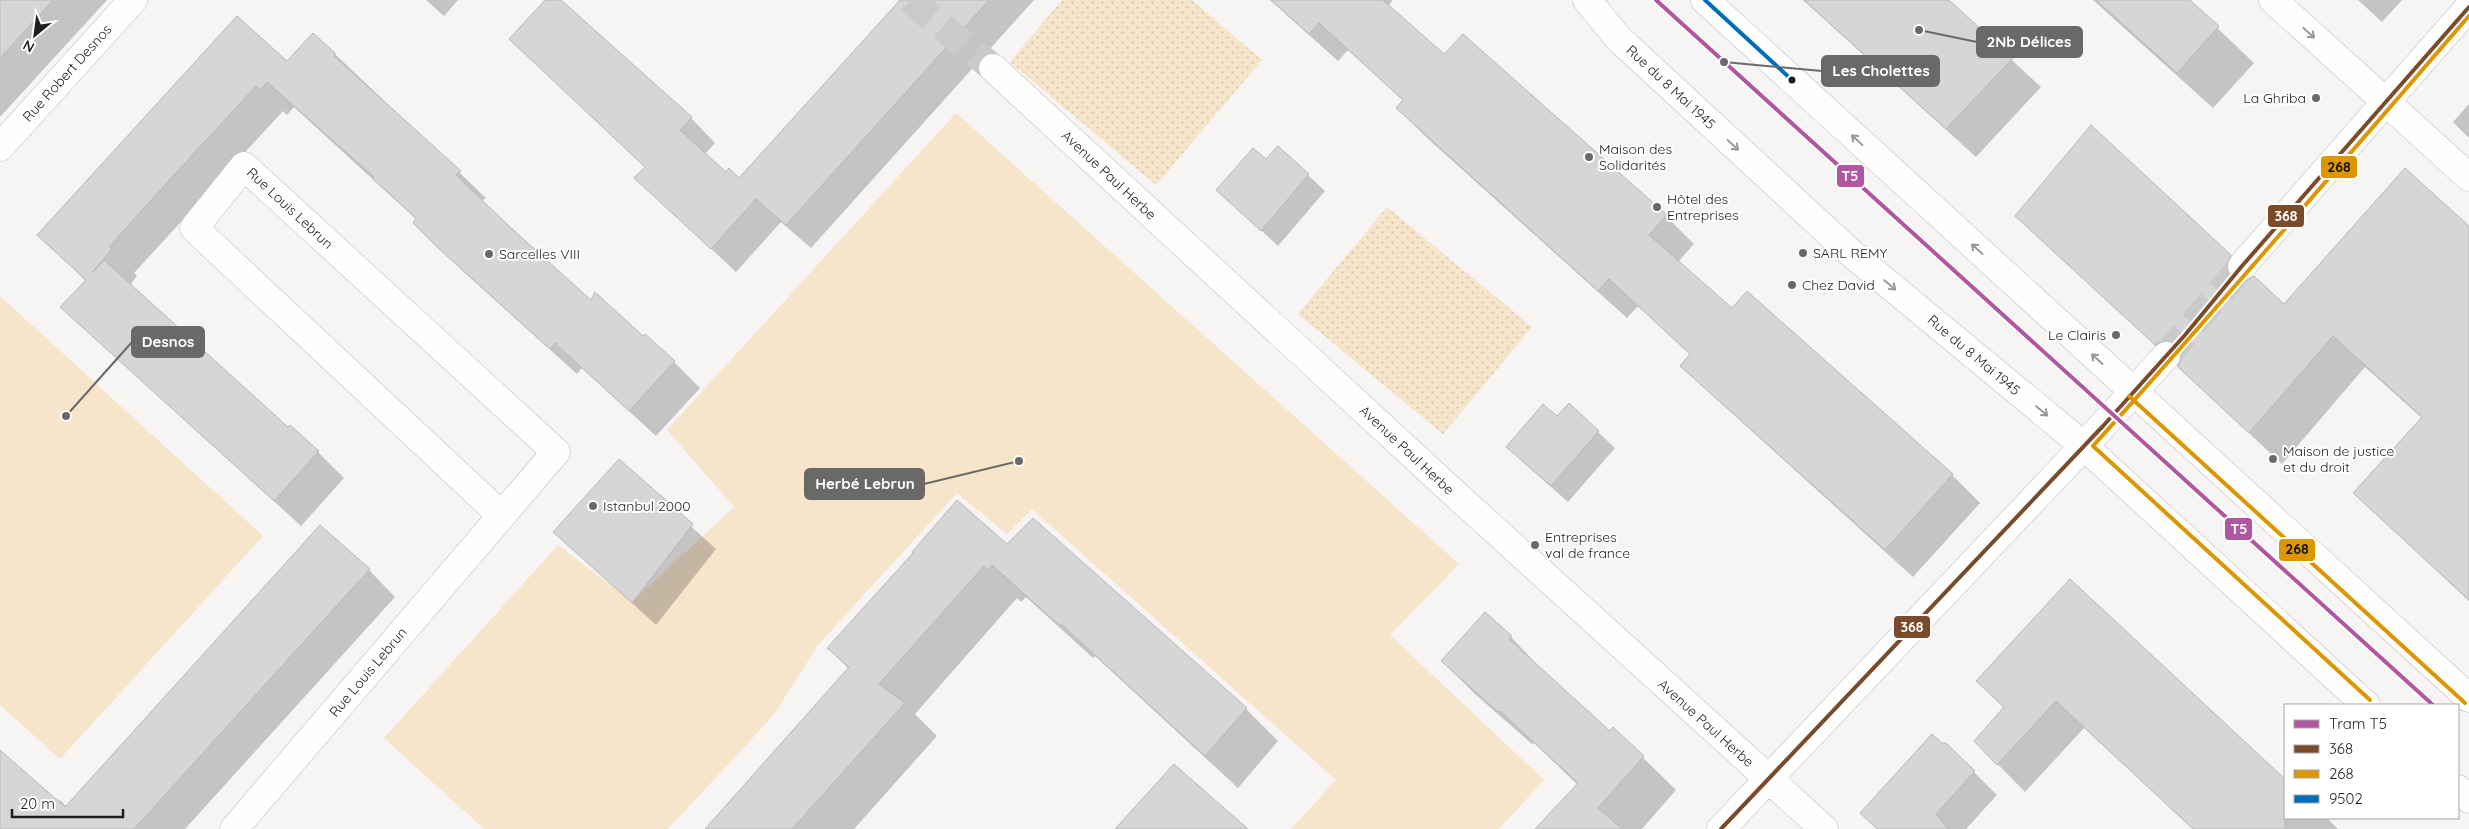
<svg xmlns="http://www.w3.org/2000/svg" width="2469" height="829" font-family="Quicksand,sans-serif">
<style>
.grass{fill:url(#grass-dots)}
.park{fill:#f6e4cb}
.shadow{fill:#0003}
.building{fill:#d6d6d6;stroke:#b8b8b8}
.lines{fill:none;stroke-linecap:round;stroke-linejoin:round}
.street-tunnel{stroke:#cccac8;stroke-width:28;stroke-dasharray:28 14;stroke-linecap:butt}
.street-casing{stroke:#bebcba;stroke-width:29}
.street{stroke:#fefefd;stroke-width:28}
.bus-1-casing{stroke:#fff;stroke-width:8}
.bus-2-casing{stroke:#fff;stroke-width:8}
.bus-3-casing{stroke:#fff;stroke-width:8}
.bus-1{stroke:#7a4b2a;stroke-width:4}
.bus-2{stroke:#dc9600;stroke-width:4}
.bus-3{stroke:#006db8;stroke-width:4}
.tram-1-casing{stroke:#fff;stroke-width:8}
.tram-1{stroke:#b156a1;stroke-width:4}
.oneway{stroke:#9a9998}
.bus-dot{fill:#201e1d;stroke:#fff;stroke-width:2}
.poi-dot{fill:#6b6968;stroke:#fff;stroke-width:2}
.labels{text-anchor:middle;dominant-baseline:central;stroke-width:4;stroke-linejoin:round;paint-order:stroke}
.street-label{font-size:14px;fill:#201e1d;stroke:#fff}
.poi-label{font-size:14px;fill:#201e1d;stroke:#fff;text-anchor:start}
.leader{fill:none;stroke:#6b6968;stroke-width:2}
.callout-dot{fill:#6b6968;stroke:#fff;stroke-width:2}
.callout{fill:#6b6968;stroke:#6b6968;stroke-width:2}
.callout-label{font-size:15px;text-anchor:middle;font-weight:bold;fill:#fff}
.line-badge{stroke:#fff;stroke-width:2}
.badge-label{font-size:14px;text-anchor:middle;font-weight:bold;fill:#fff}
.pale-badge-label{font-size:14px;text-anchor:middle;font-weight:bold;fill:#111}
</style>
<defs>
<pattern id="grass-dots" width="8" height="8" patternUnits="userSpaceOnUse" patternTransform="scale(1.25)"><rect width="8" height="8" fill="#f6e4cb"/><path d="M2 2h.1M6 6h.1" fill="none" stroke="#d3c3ae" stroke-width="1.8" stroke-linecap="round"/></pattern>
</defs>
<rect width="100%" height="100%" fill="#f7f5f3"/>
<path class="grass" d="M1062,0H1192L1262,60L1156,185L1010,62Z
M1387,207L1532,327L1443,434L1298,314Z"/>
<path class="park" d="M956,113L1459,564L1390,635L1544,780L1499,829H1291L1336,780L1032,509L1007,534L957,493L818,645L773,716L668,829H484L384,738L558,545L627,598H636L734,507L667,430Z
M0,296L263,536L60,759L0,705Z"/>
<path class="shadow" d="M0,0H107L0,117Z
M426,0H458L444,16Z
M546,0H559L691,118L715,143L705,154L727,174L739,179L902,0H1034L811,248L781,222L736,272L636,178L646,167L510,39Z
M1270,0H1393L1388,6L1444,56L1463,36L1666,216L1694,244L1678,262L1732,310L1748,292L1952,475L1980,503L1913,577L1710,393L1682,365L1691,355L1638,306L1627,318L1425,136L1397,108L1404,101L1348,50L1338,61Z
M1803,0H1947L2041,87L1976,157Z
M2093,0H2188L2254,63L2213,108Z
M2358,0H2402L2382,22Z
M335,54L486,198L482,201L592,302L674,362L700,388L656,436L582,368L577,374L465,273L414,223L416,219L294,107L287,115L283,111L134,273L137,276L130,285L288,429L290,427L318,452L344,478L301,526L62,307L86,281L39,235L287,63Z
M2469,104V138L2453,122Z
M1279,148L1325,191L1278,246L1218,190L1266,161Z
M2017,216L2230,256L2284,306L2469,228V601L2354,493L2422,418L2365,367L2282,464Z
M1569,405L1615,448L1568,502L1524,463Z
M619,461L716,549L656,625L554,532Z
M1007,546L1246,709L1278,741L1238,788L1095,656L1093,658L1026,597L1021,602L1017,598L915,714L937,736L854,829H705L849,669L828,648Z
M369,570L395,597L185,829H0V751L57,803L60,800L67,807Z
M2070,581L2285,779V818H2327L2338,829H2193L2084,728L2025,792L1975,741L2004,708L1977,681Z
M1511,637L1543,671L1610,733L1614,729L1676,790L1642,829H1538L1578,785L1534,743L1532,744L1475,694L1442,661Z
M1974,772L1997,795L1966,829H1877L1861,813Z"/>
<path class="building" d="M0,0H53L0,58Z
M545,0H561L692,117L680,130L726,172L729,168L739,178L900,0H989L786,225L756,199L711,249L634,178L645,167L509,39Z
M1271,0H1383L1444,54L1463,34L1667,215L1649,235L1732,308L1747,291L1953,474L1885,550L1680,366L1690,354L1609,279L1598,291L1396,108L1403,100L1319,23L1309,34Z
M1804,0H1949L2013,58L1946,129Z
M2096,0H2190L2219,26L2177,73Z
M237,16L287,61L313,33L335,53L334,56L461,171L456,175L510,227L591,300L595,292L643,336L645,334L675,361L629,411L555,343L550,349L437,247L413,223L416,218L373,179L374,177L267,82L260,90L256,86L172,177L109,247L112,249L92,273L104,260L288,427L290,425L319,451L274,501L60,307L86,280L37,235Z
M2091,125L2231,255L2227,263V271L2231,277L2239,281H2247L2254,276L2284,304L2405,168L2469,226V600L2353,493L2422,417L2333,336L2249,433L2178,367L2181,359V352L2177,345L2169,341H2161L2155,345L2015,216Z
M1278,146L1309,174L1261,231L1216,190L1253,148L1266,159Z
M1569,403L1599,431L1551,486L1506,447L1543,404L1557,416Z
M619,459L693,524L632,603L553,532Z
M957,500L1007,544L1033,518L1247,708L1205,756L1061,624L1060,626L992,565L988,570L984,566L879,684L905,703L792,829H705L849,667L827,648L913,553L912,552Z
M320,525L370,569L134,829H0V750L65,807Z
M2070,579L2285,779V829H2193L2056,701L1997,765L1974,741L2004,707L1976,681Z
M1485,612L1512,636L1509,639L1610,731L1613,727L1644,756L1598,808L1622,829H1535L1578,783L1500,711L1498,712L1441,661Z
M1932,734L1942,743H1946L1975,771L1936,814L1948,829H1877L1860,813Z
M1174,764L1248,829H1115Z"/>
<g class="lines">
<path class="street-tunnel" d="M910,0L993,68
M2166,356L2242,266"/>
<defs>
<path id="street" d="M1587,0L1619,39L1852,254L2084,446L2366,705
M1705,0L2469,698
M2273,0L2469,177
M993,68L1454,493L1824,829
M0,147L133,0
M2242,266L2469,7
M2458,789L2469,799
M234,829L556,452L244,166L194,228L501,515
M1721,829L2084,446L2166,356"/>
</defs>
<use href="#street" class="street-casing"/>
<use href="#street" class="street"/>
<defs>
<path id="bus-1" d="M1721,829L2103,426L2185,335L2242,266L2469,7"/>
<path id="bus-2" d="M2129,396L2465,703
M2370,700L2093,446C2221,305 2344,160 2469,16"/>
<path id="bus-3" d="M1705,0L1792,80"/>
</defs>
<use href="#bus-1" class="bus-1-casing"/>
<use href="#bus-2" class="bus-2-casing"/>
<use href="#bus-3" class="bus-3-casing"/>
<use href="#bus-1" class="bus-1"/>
<use href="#bus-2" class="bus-2"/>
<use href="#bus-3" class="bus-3"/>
<defs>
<path id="tram-1" d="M1656,0L2433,705"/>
</defs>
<use href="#tram-1" class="tram-1-casing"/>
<use href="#tram-1" class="tram-1"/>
</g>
<defs><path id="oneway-shaft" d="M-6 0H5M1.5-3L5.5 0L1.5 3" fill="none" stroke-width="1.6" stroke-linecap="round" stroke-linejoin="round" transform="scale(1.25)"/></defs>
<g class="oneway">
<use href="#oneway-shaft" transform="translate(2309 33) rotate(42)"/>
<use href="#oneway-shaft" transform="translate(1857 140) rotate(-137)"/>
<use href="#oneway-shaft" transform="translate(1733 145) rotate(43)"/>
<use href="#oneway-shaft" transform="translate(1977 249) rotate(-138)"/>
<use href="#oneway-shaft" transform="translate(1890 285) rotate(40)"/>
<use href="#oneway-shaft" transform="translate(2097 359) rotate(-138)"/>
<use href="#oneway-shaft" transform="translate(2042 411) rotate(40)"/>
</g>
<circle class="bus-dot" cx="1792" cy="80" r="4.5"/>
<g class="poi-dot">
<circle cx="2316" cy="98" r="5"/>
<circle cx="1589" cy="157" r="5"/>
<circle cx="1657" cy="207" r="5"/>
<circle cx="1803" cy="253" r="5"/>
<circle cx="489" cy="254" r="5"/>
<circle cx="1792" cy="285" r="5"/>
<circle cx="2116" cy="335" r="5"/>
<circle cx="2273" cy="459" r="5"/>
<circle cx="593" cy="506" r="5"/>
<circle cx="1535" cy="545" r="5"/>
</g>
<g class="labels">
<g class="street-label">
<text transform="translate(67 73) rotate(-48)">Rue Robert Desnos</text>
<text transform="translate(1671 87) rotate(43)">Rue du 8 Mai 1945</text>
<text transform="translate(1109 175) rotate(43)">Avenue Paul Herbe</text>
<text transform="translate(290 208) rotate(43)">Rue Louis Lebrun</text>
<text transform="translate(1974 355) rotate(40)">Rue du 8 Mai 1945</text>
<text transform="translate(1407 450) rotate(43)">Avenue Paul Herbe</text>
<text transform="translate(368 672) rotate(-50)">Rue Louis Lebrun</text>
<text transform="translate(1706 723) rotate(42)">Avenue Paul Herbe</text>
</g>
<g class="poi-label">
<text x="2306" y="98" text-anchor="end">La Ghriba</text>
<text x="1599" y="149">Maison des<tspan x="1599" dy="16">Solidarités</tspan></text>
<text x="1667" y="199">Hôtel des<tspan x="1667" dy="16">Entreprises</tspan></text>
<text x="1813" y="253">SARL REMY</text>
<text x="499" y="254">Sarcelles VIII</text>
<text x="1802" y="285">Chez David</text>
<text x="2106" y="335" text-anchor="end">Le Clairis</text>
<text x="2283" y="451">Maison de justice<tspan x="2283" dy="16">et du droit</tspan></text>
<text x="603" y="506">Istanbul 2000</text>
<text x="1545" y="537">Entreprises<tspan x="1545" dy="16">val de france</tspan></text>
</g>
</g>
<path class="leader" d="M1919 30L1977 42M1724 62L1822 71M66 416L132 342M1019 461L924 484"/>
<g class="callout-dot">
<circle cx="1919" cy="30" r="5"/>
<circle cx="1724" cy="62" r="5"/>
<circle cx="66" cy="416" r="5"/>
<circle cx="1019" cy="461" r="5"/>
</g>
<g class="callout">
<rect x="1977" y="27" width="105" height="30" rx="5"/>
<rect x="1822" y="56" width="117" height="30" rx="5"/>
<rect x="132" y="327" width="72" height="30" rx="5"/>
<rect x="805" y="469" width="119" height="30" rx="5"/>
</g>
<g class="callout-label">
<text x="2029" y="47">2Nb Délices</text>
<text x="1881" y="76">Les Cholettes</text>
<text x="168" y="347">Desnos</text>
<text x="865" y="489">Herbé Lebrun</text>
</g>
<g class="line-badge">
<rect x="2320" y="155" width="38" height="24" rx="5" fill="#dc9600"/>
<rect x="1836" y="164" width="29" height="24" rx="5" fill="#b156a1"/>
<rect x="2267" y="204" width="38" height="24" rx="5" fill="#7a4b2a"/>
<rect x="2224" y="517" width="29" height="24" rx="5" fill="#b156a1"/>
<rect x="2278" y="538" width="38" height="24" rx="5" fill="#dc9600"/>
<rect x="1893" y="615" width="38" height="24" rx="5" fill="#7a4b2a"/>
</g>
<g class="badge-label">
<text x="1850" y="181">T5</text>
<text x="2286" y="221">368</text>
<text x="2239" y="534">T5</text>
<text x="1912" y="632">368</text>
</g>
<g class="pale-badge-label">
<text x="2339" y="172">268</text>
<text x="2297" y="554">268</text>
</g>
<rect x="2284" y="704" width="175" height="115" fill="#ffffff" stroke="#a6a5a5"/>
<rect x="2294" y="720" width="25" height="8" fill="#b156a1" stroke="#a6a5a5"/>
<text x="2329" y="729" font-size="15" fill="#201e1d">Tram T5</text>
<rect x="2294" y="745" width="25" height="8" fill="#7a4b2a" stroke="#a6a5a5"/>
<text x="2329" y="754" font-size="15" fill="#201e1d">368</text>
<rect x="2294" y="770" width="25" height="8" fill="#dc9600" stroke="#a6a5a5"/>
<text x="2329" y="779" font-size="15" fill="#201e1d">268</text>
<rect x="2294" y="795" width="25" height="8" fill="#006db8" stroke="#a6a5a5"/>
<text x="2329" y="804" font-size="15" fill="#201e1d">9502</text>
<g transform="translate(35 35) rotate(209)" stroke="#ffffff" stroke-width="4" paint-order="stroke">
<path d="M0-4L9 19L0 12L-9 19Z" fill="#201e1d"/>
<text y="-8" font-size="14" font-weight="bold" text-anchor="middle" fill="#201e1d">N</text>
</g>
<path d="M12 809v8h111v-8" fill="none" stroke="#201e1d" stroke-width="2.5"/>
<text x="20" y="809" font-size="15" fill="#201e1d" stroke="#ffffff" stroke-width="4" paint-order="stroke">20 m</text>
</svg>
